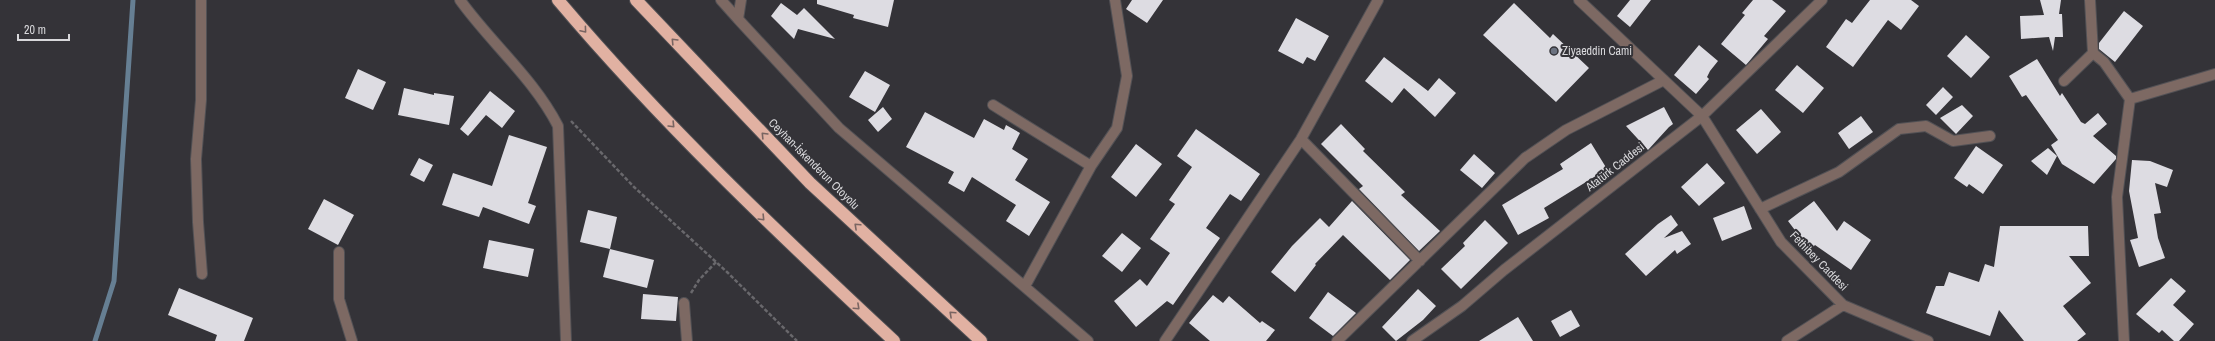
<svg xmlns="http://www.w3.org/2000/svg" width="2215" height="341" font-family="'Archivo Narrow',sans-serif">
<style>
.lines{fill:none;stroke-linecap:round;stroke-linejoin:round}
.stream{stroke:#667f93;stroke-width:5}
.building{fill:#dddce2}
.minor-casing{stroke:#525155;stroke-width:12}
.highway-casing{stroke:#525155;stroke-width:14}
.path{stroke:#69686c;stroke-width:2.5;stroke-dasharray:4 2;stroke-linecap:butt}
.minor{stroke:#7d6963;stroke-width:10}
.highway{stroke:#e1b1a2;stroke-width:12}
.oneway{stroke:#796562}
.worship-dot{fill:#6b7280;stroke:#343338;stroke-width:1.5}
.labels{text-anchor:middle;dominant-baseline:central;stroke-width:4;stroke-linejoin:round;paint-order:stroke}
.poi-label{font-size:12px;fill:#d8d8db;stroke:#343338;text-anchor:start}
.street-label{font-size:12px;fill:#d8d8db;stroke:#343338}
</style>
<rect width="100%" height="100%" fill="#343338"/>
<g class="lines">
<path class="stream" d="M95,341L114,281L133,0"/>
</g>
<path class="building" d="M817,0H894L888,27L853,18L854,15L817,4Z
M1132,0H1163L1147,23L1126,9Z
M1630,0H1651L1630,27L1617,16Z
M1753,0H1772L1786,11L1764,36L1768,39L1746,65L1721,44L1745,15L1742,13Z
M1870,0H1911L1919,6L1901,30L1888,20L1853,67L1826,47L1846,19L1852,23Z
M2040,0H2061L2059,14H2062L2063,37H2055L2053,51L2049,37L2021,39L2020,16L2044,15Z
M781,3L797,15L804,8L835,39L798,29L794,39L771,16Z
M1514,3L1550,38L1553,34L1589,68L1556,102L1483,35Z
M2124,11L2143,26L2115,62L2099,49V43Z
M1296,18L1329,36L1315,61L1307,57L1303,64L1278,51Z
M1966,35L1990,57L1971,78L1947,56Z
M1699,45L1718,61L1710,71L1707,77L1709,79L1696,94L1674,75Z
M1384,57L1428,91L1439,78L1456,93L1435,117L1404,88L1392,103L1365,81Z
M2037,59L2060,96L2062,93L2081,122L2085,124L2098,113L2107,124L2093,136L2116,156V159L2094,184L2062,164L2051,145L2058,140L2026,95L2022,97L2009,76Z
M1797,65L1824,88L1803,113L1775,90Z
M358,69L386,82L373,110L345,98Z
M865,71L890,85L875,112L849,97Z
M1943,87L1953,97L1936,115L1926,105Z
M404,88L434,95V93L454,96L449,125L398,115Z
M490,91L515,111L502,128L486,115L468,136L460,129Z
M1962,105L1973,116L1956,134L1940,118Z
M883,107L892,119L878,132L868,120Z
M1664,107L1673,124L1669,127L1648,150L1626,126Z
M1761,109L1781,132L1757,154L1736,130Z
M925,112L974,138L984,119L1004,130L1006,125L1020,133L1012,149L1028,159L1015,180L1050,202L1029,236L1006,221L1016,205L972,177L964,192L948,183L954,172L906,147Z
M1861,116L1873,132L1849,149L1838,133Z
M1341,124L1365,149L1363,151L1405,192L1401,195L1440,231L1419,251L1359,189L1363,186L1321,144Z
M1196,129L1260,174L1241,201L1230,194L1206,228L1220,238L1173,305L1167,301L1136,327L1114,301L1140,279L1147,286L1170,253L1150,239L1175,204L1169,200L1192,167L1177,156Z
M509,135L547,147L528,203L536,206L529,224L483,207L479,217L442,205L453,173L492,186Z
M1591,143L1607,169L1544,208L1549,218L1518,235L1502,205L1563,169L1560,164Z
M1136,144L1162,164L1136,197L1111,177Z
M1976,146L2003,165L1983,194L1969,184L1967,187L1954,178Z
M2048,148L2057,156L2047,175L2031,161Z
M1474,154L1495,173L1482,188L1460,170Z
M419,158L433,165L424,182L410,175Z
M2132,160L2150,161L2173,170L2167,187L2155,183L2161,213L2154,214L2158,238L2165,258L2139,267L2130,240L2138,238L2129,191Z
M1707,163L1725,183L1699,206L1681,187Z
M324,199L354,215L338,245L308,229Z
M1352,201L1410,260L1390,280L1343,235L1315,264L1316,265L1295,292L1271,272L1292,246L1320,218L1329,227Z
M1814,201L1837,231L1844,221L1871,240L1851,270L1815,245L1810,250L1788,221Z
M1744,206L1752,229L1722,241L1713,218Z
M588,210L617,217L610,249L580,242Z
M1671,215L1678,225L1664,238L1682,231L1691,244L1677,254L1675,250L1646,276L1625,254L1658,224Z
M1485,220L1508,243L1461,289L1441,269L1465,246L1463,243Z
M2000,226H2088L2089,256H2069L2091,283L2063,306L2086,334L2077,341H2024L1999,310L1990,336L1926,313L1936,286H1944L1949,272L1979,282L1985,264L1994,267Z
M1122,233L1141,248L1122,272L1102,256Z
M489,240L534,249L528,277L483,268Z
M610,249L654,260L647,288L603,277Z
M2171,278L2186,291L2173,305L2194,324L2179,341H2174L2162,330L2159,333L2136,314Z
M179,288L253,318L244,341H215L217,335L168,315Z
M1418,289L1436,306L1423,320L1396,341L1382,327Z
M1328,292L1356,313L1333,336L1309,318Z
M643,294L678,297L676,321L641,319Z
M1213,295L1223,303L1229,296L1260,323L1262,321L1275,330L1266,341H1210L1189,323Z
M1571,310L1580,326L1560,337L1551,321Z
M1518,317L1533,341H1479Z"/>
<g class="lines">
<defs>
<path id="minor" d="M201,0V100L196,159L198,222L202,274
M460,0C491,43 534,79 558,126L566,341
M721,0L738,19
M741,0L738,19L839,128L1088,341
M1579,0L1702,116L1781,242L1843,305L1928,341
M2090,0L2093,53L2104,62L2130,99L2117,197L2124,341
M2064,81L2093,53
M2130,99L2215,74
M993,105L1091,166
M1301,139L1420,261
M1760,209L1839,172L1899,129L1926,126L1953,141L1990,136
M339,252V299L352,341
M1025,286L1091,166L1117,128L1127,76L1115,0
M684,303L687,341
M1165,341L1301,139L1378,0
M1337,341L1525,158L1566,130L1664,80
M1412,341L1462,306L1504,270L1702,116L1822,0
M1787,341L1843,305"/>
<path id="highway" d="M558,0C661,122 777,232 894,341
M636,0L810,183L981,341"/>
</defs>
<use href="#minor" class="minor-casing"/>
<use href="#highway" class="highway-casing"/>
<path class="path" d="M571,121L634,187L727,272L797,341
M691,293L699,280L716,262"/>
<use href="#minor" class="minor"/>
<use href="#highway" class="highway"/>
</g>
<defs><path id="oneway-chevron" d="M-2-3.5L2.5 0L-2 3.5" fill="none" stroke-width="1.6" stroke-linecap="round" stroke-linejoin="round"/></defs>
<g class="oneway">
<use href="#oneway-chevron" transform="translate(584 30) rotate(50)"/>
<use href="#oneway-chevron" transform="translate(674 41) rotate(-134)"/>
<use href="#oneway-chevron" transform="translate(672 125) rotate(46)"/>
<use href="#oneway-chevron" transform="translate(764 135) rotate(-134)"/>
<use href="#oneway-chevron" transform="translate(762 218) rotate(46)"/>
<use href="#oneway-chevron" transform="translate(857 226) rotate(-137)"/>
<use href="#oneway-chevron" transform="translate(857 307) rotate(43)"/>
<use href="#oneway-chevron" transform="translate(952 314) rotate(-137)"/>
</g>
<circle class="worship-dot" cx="1554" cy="51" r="4"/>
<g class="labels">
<g class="poi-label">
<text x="1562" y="51">Ziyaeddin Cami</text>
</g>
<g class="street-label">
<text transform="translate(814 164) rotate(45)">Ceyhan-İskenderun Otoyolu</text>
<text transform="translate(1615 167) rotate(-38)">Atatürk Caddesi</text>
<text transform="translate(1819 261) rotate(46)">Fethibey Caddesi</text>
</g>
</g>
<path d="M18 34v6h51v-6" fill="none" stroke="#d8d8db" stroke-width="2"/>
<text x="24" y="34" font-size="12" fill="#d8d8db" stroke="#343338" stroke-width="3" paint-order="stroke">20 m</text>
</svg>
